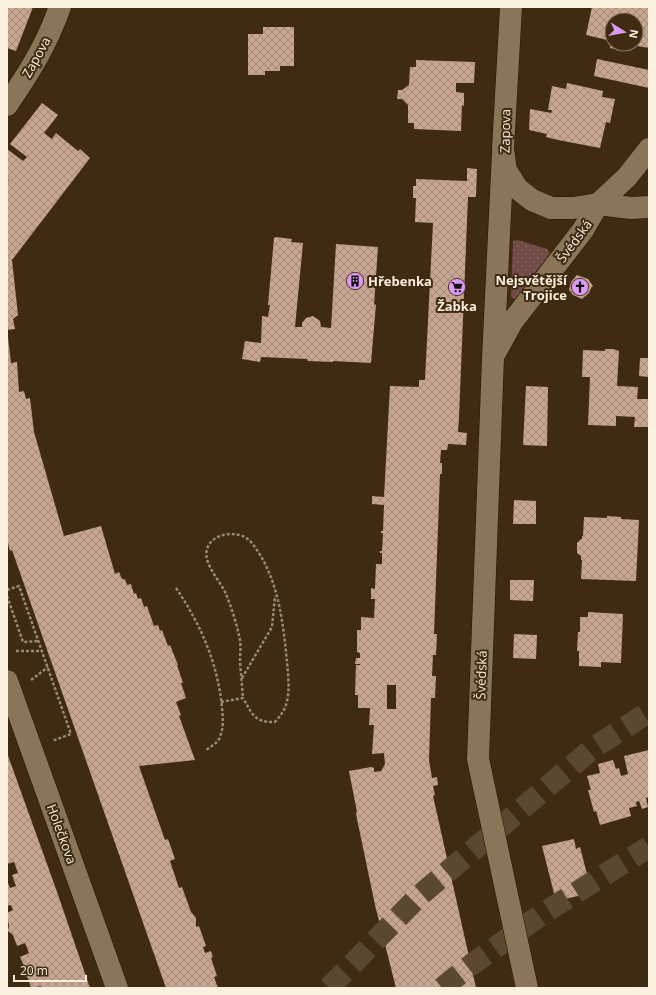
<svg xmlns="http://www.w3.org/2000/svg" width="656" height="995" font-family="'Open Sans',sans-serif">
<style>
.grass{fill:url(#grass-dots)}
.building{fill:url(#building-cross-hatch);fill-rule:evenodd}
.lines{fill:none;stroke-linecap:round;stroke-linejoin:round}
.highway-tunnel{stroke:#5a4930;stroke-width:22;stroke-dasharray:22 11;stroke-linecap:butt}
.street-casing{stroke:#241300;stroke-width:23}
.secondary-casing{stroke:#241300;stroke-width:23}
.path{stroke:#998a74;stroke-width:2.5;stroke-dasharray:3 2;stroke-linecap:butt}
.street{stroke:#8a7559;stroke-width:22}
.secondary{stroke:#8a7559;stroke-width:22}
.labels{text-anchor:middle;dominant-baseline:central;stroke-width:4;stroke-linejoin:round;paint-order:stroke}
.street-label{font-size:13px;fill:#fcf0e0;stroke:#3e2b11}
.poi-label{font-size:13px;font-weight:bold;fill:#fcf0e0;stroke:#3e2b11;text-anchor:end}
</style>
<defs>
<pattern id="grass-dots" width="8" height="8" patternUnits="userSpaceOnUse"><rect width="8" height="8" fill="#724a45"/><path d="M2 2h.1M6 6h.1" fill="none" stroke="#876460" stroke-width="1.8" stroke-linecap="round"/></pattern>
<pattern id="building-cross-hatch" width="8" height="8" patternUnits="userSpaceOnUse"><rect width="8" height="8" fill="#c7a592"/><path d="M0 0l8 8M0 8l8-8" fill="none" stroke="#a2897a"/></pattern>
</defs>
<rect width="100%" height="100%" fill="#3e2b11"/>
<path class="grass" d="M518,240L547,249L550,253L515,299L511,297L513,241Z"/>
<path class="building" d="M7,7H33L16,51L7,48Z
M592,7H649V48L632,45L636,44V20H612V41L586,35Z
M263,27H294V66H280V71H265V75H248V34H263Z
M611,44H630L628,51L610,48Z
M597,59L649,70V88L594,76Z
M416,60L475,62L474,83H456V92L464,93V106L462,105L461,131L414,129V123H408V105L402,99H397L398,90H402L409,85L410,67H416Z
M567,83L603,91L602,97L615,99L610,123L606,122L600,148L558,140L546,137L547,134L529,130L530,109L551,113L552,110H548L552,86L566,89Z
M42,103L58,115L44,133L52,139L56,133L78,151L80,149L90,158L12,260L18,315L13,319L15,329L7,330V183L9,180L7,179V149L23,161L27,157L10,144Z
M467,168L477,169L476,197H468L459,417L458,432L467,433L466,445L448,444L447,450H441L440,463H442V474H440L434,634H437L436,655H433L432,676H436L435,698H431L429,760L432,778L437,777L438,785L433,786L435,795L433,796L476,988H396L375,905L357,819L356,812H357L349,771L371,767L374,768V772L381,771L385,764L384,753L372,754L374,725H369L370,708H358V695H355L356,665H360V664H355L356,658H360V653L357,652V630H361V617L374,618L375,599H371V588L375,589L376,564H382V553H380V551H382L383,533H381V531H383L384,505L372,504V496L384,497L390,386L419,387V380H425L433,223L415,222L416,198H413V186H416V179L467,181ZM387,685H396V709H387Z
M276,237L292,239L291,242L303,243L295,327H302V323L306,318L313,316L320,321L321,327L331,328L336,244L378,247L374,305L376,304L371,363L333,361V362L308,361L307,359L261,357L260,362L242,359L245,341L261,343L262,316L268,317L270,305H268L274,238Z
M577,275L588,279L593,286L591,288L589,293L582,299L573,295L569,290L571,282Z
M7,337H8L11,363L17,362L19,392L24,391L26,399L30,398L34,432L64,536L101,526L115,574L119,572L122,579H125L127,585L131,584L134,594L136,593L138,599L141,598L144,607L147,606L154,626L158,625L160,631L162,630L168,646L170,645L178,665H177L183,683H181L186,698L176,702L181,715L179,716L195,760L139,766L165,840L168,839L175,859L170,861L179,888L182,887L191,912L196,918V927L199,926L206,946L203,947L205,953L211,951L213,957L211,958L217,976L214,977L218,988H166L12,550L10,551L7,540Z
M605,349H613L619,351L617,386L638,387L637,399H649V427H634L635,417L616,416V426L588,425L590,377H582L583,350L605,351Z
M640,358H649V377L639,376Z
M526,386L548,387L547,446L523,445Z
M514,500L536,501V524H513Z
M607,516L621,517V519L639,520L636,581L581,579L582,560H581V556L577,553V543L581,539H582V536H583L584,517L607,518Z
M510,580H534L533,601L510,600Z
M588,612L623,614L621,663L601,662V667L579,666V651H577L578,632H580V617H588Z
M514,634L537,635L536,659L513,658Z
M649,750V797L646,798L648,807L642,809L639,801L636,802L637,806L629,808L631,816L600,825L596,811L594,812L588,790H591L587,776L600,773L598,764L613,760L616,769L619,768L621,776L628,774L624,756Z
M7,753L56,889L90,988H41V986L31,988L28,978L23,974L25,968L20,957L29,953L25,943L17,946L13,935L8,931L9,925L7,918V913L13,910L11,905L7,906V881L10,888L16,886L12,875L18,873L14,862L7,864Z
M574,839L576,849L580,847L587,874L583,875L587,894L556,901L542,846Z"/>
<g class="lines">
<path class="highway-tunnel" d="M329,988L418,897L593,748L649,712
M442,988L471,965L542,914L649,847"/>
<defs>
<path id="street" d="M503,153L493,358L478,759L527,988
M495,353L512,322L583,230L598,204L631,208L649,207"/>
<path id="secondary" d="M511,7L503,149L506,170L518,189L532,200L551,208H573L598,204L627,177L649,149
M7,105C30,71 46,46 60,7
M7,681L117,988"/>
</defs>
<use href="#street" class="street-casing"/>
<use href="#secondary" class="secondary-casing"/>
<path class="path" d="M176,588C201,625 218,664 222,708C223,718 224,729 219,739C216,744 210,747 205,751
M7,590L19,586L71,734L52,741
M7,596L23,642L39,641
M16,651H42
M242,678L272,627L275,596
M31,680L48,667
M221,702L243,698C252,714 255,723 275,722C281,715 285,710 287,701C290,689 288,675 287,662C283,621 278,575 251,542C237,526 201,535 207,559C210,571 221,583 226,594C232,609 237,625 240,640C241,647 240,655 240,661C241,674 242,686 243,698"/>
<use href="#street" class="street"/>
<use href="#secondary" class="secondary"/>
</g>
<defs>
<symbol id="building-disc" viewBox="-11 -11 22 22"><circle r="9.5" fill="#dc99f5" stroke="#3e2b11"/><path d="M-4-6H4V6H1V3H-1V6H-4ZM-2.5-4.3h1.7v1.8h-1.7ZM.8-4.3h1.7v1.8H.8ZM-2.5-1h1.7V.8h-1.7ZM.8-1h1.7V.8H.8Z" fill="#111"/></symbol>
<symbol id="supermarket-disc" viewBox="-11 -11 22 22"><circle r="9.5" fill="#dc99f5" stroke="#3e2b11"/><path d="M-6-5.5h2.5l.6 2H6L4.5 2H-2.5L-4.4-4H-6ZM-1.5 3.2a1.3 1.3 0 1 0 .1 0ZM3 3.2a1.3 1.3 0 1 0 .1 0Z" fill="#111"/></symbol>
<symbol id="church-disc" viewBox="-11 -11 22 22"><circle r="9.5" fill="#dc99f5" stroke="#3e2b11"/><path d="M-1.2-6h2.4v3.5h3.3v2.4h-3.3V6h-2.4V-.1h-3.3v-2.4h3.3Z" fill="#111"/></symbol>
</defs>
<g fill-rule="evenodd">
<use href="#building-disc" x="345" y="271" width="20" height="20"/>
<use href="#supermarket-disc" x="447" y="277" width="20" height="20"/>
<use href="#church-disc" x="570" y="277" width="20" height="20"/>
</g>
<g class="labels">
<g class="street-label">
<text transform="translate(36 57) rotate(-61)">Zapova</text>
<text transform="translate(505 131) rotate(-89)">Zapova</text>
<text transform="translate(574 241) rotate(-54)">Švédská</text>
<text transform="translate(481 675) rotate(-88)">Švédská</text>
<text transform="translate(62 834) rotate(70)">Holečkova</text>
</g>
<g class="poi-label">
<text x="567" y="280">Nejsvětější<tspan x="567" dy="15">Trojice</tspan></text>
<text x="368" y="281" text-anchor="start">Hřebenka</text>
<text x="457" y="306" text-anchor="middle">Žabka</text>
</g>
</g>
<rect width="656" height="995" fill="none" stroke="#fcf0e0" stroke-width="16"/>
<g transform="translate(624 32) rotate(101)"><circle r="19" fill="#3e2b11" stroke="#8a7a64"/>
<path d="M0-3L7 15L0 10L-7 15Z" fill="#dc99f5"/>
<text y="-6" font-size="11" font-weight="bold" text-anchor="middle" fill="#fcf0e0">N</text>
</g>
<path d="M14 975v6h72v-6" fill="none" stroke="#fcf0e0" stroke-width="2"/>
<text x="20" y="975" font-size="12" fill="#fcf0e0" stroke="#3e2b11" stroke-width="3" paint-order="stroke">20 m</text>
</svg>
